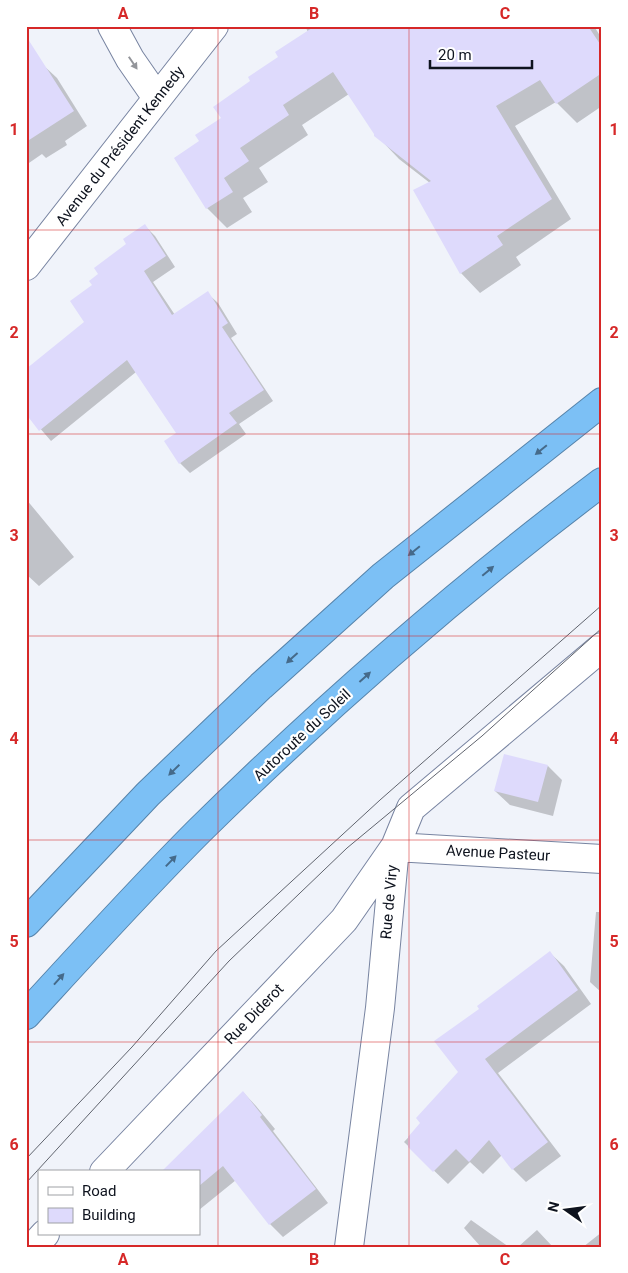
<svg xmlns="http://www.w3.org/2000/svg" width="628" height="1273" font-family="Roboto,sans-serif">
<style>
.shadow{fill:#0003}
.building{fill:#dedafc}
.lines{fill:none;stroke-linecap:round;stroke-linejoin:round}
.street-casing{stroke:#7884a1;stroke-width:30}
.highway-casing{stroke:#5683aa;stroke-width:30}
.street{stroke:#fff;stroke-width:28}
.highway{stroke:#7cc0f5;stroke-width:28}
.tram{stroke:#60646e;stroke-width:1}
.oneway{fill:#93959a}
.oneway2{fill:#456a8a}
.grid{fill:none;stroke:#d62828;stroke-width:1;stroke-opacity:0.55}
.labels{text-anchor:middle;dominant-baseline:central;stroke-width:4.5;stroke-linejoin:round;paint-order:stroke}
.street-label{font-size:15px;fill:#0e131e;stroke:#fff}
.neatline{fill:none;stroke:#d62828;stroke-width:2}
.grid-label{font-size:16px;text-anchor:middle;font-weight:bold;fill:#d62828}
</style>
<rect width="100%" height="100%" fill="#f0f3fa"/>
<path class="shadow" d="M305,26H594L602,39V106L577,123L556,102L515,126L571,219L516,257L521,265L480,293L461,273L430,183L399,159L379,138L349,94L302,125L308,135L259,168L268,182L243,198L252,212L227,228L207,208L175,158L201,141L222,119L252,81L308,32Z
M42,64L57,78L87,126L65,141L67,145L46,158L42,154L26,165V74Z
M145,226L155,236L175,267L153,282L175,315L207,293L218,303L237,334L231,338L273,401L239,424L246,434L190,473L180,463L177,433L136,372L51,441L26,412L86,323L94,286Z
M26,499L74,557L39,586L26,574Z
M548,766L562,780L553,816L510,805L495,791Z
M596,912H602V993L590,982Z
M550,953L564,966L591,1004L498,1073L561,1156L526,1182L513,1169L502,1155L483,1174L470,1162L448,1184L404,1142L422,1123L459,1072L481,1009Z
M243,1092L256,1106L275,1129L273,1131L328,1203L283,1237L270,1224L236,1180L199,1210V1172Z
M471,1220L509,1247H481L464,1228Z
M537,1230L553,1247H518Z
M602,1232V1247H583Z"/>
<path class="building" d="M315,26H588L602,47V73L556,104L540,80L496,106L552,199L497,236L503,245L460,274L413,190L431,181L374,136V134L333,72L283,105L289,115L240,148L249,161L224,178L233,192L206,209L174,158L199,141L195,135L221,118L213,107L250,81L248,77L278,57L275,52Z
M26,36L74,111L26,142Z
M145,224L166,256L144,271L172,315L208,291L228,323L222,327L264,390L229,413L237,423L179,464L164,441L176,433L127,360L39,431L26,414V369L84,322L70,301L92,285L89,281L98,274L94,268L126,244L123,239Z
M504,754L548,765L538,802L494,791Z
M550,951L578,990L485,1059L548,1142L512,1170L489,1140L469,1162L456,1149L433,1172L408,1147V1137L420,1123L416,1118L458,1072L434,1041L479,1009L477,1006Z
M243,1091L262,1115L260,1117L316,1189L269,1225L223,1166L199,1186V1172H161Z"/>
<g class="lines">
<defs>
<path id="street" d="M112,26L130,59L157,98
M26,266L214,26
M395,847L602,859
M104,1172L344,920L394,848
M33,1247L45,1234
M349,1247L380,1008L395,847L411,808L602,647"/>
<path id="highway" d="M26,923L148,794L261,686L383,576L602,402
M26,1015C83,953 140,890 199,831C326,706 460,589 602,482"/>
</defs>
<use href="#street" class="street-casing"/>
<use href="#highway" class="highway-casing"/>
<use href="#street" class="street"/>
<use href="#highway" class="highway"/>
<path class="tram" d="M26,1159L132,1047L216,951L380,800L602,605
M26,1183L229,961L347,848L482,736L602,628"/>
</g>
<defs><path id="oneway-solid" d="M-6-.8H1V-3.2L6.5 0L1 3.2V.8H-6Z" transform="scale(1.25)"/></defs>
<use class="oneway" href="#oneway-solid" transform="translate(133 63) rotate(56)"/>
<g class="oneway2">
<use href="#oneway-solid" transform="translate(541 450) rotate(141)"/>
<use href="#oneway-solid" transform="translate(414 551) rotate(141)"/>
<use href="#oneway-solid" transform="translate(488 571) rotate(-40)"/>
<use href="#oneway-solid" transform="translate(292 658) rotate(138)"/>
<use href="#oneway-solid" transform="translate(365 677) rotate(-42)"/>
<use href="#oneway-solid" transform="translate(174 770) rotate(136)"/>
<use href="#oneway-solid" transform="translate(171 861) rotate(-46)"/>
<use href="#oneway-solid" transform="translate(59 979) rotate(-48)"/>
</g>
<path class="grid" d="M218,26V1247M409,26V1247M26,230H602M26,434H602M26,636H602M26,840H602M26,1042H602"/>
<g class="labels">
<g class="street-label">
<text transform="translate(120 146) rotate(-52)">Avenue du Président Kennedy</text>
<text transform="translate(302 735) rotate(-43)">Autoroute du Soleil</text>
<text transform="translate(498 853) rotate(3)">Avenue Pasteur</text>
<text transform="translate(389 902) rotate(-85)">Rue de Viry</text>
<text transform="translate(254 1014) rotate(-46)">Rue Diderot</text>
</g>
</g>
<rect width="628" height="1273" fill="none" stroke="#ffffff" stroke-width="55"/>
<rect x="38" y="1170" width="162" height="65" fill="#ffffff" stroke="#9fa1a5"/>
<rect x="48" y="1187" width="25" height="8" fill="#ffffff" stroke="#9fa1a5"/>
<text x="82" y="1196" font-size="15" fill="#0e131e">Road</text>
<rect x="48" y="1208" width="25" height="15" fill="#dedafc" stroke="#9fa1a5"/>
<text x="82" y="1220" font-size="15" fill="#0e131e">Building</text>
<g transform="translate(566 1210) rotate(284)" stroke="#ffffff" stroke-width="4" paint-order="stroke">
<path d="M0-4L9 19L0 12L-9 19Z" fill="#0e131e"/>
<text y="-8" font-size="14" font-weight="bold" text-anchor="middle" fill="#0e131e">N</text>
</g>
<path d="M430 60v8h102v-8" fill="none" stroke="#0e131e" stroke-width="2.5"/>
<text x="438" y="60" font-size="15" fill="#0e131e" stroke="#ffffff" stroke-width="4" paint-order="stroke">20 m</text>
<rect x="28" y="28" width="572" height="1218" class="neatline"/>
<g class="grid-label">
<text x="123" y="19">A</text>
<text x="314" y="19">B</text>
<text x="505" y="19">C</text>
<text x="14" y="135">1</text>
<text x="614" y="135">1</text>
<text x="14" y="338">2</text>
<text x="614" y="338">2</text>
<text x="14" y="541">3</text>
<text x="614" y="541">3</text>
<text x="14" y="744">4</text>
<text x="614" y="744">4</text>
<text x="14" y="947">5</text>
<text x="614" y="947">5</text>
<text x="14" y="1150">6</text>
<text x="614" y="1150">6</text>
<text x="123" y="1265">A</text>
<text x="314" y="1265">B</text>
<text x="505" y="1265">C</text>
</g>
</svg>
